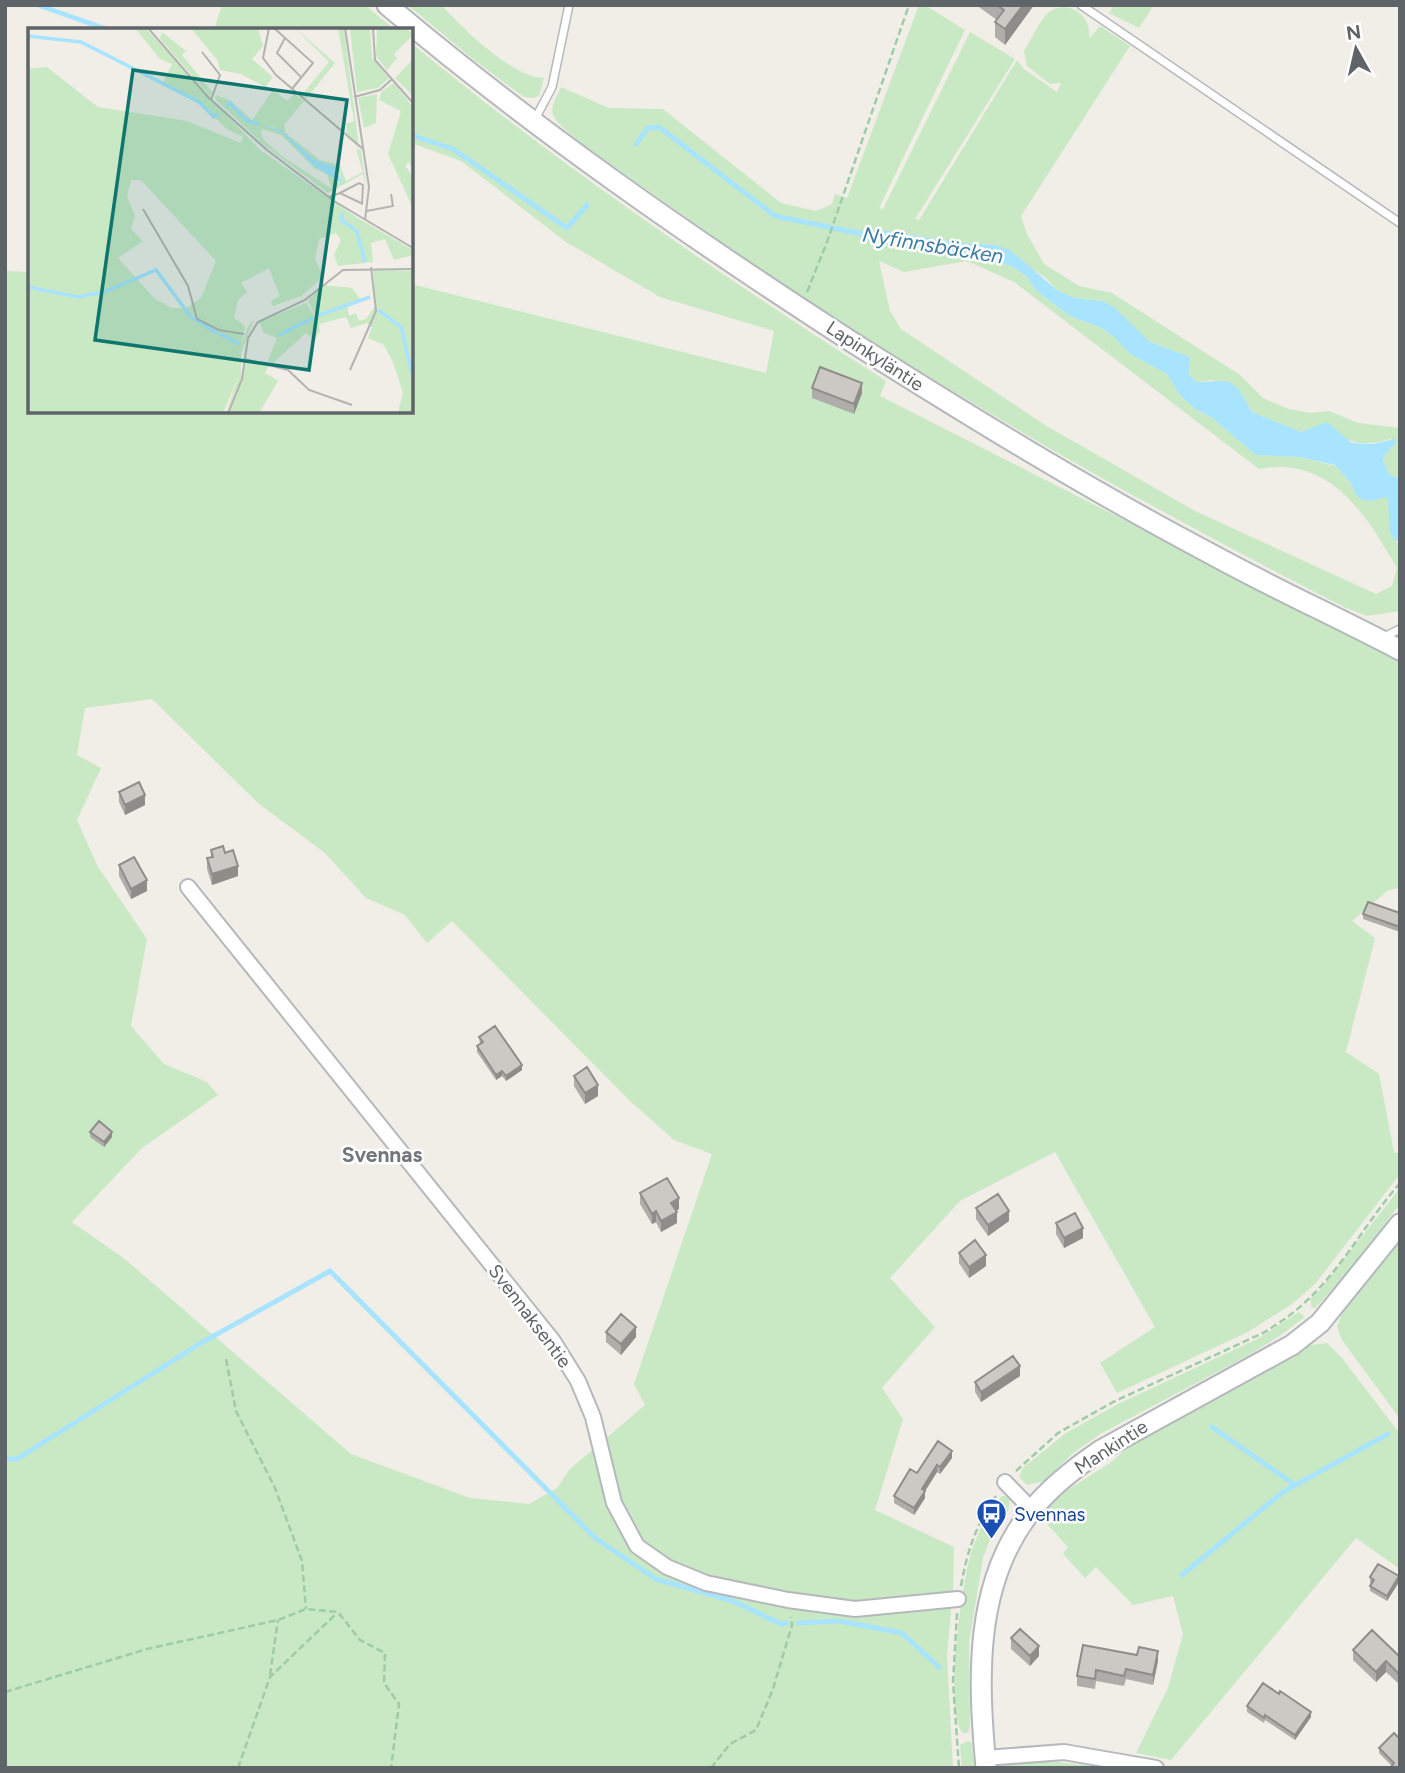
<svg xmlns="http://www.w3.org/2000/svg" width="1405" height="1773" font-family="Figtree,sans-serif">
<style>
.green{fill:#c9e8c4;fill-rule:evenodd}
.water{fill:#a9e4ff}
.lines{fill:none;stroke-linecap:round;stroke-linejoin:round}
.stream{stroke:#a9e4ff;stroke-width:5}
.lane-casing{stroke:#b5b8bc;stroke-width:10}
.street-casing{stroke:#b5b8bc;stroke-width:18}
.secondary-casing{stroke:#b4b8bc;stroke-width:23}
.path{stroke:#9ecca6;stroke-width:2.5;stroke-dasharray:7 3.5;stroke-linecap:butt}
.lane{stroke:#fff;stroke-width:7}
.street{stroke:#fff;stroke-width:14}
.secondary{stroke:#fff;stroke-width:19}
.wall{fill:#afada9}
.shaded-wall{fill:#8f8d8a}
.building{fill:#ccc9c5;stroke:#8f8d8a;stroke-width:2}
.labels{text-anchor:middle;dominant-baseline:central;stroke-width:5;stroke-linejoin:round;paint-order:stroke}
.street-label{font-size:19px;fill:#5f6468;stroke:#fff}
.transit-label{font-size:19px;fill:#164399;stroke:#fff;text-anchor:start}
.water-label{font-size:21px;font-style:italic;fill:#3e7ba2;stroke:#fff}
.neighbourhood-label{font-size:21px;font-weight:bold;fill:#70767a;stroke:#fff}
.inset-river{fill:none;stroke:#a9e4ff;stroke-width:3.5}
.inset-road{fill:none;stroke:#b3b3b1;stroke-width:2}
.view{fill:#0f766e;fill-opacity:0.15;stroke:#0f766e;stroke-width:3.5}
.inset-edge{fill:none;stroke:#5f6468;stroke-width:3.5}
</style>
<rect width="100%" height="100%" fill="#f1eee8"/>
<path class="green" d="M222,5H365L395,30H214Z
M408,5H441C464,29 510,76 544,78L539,96L533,98L524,97L474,60Z
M919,5H925L965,30L879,208L883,209L970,32L1015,59L915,219L919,220L1017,60L1024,69L1057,92L1061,83L1050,84L1027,66L1024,51C1032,39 1040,18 1052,10C1072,0 1093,19 1089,39L1100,26L1130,46L1021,216L1027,234L1044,264L1079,286L1112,293L1240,375L1263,398L1288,409L1311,413L1329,411L1358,423L1400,428V479L1389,474L1383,459L1388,451L1396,444L1390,439C1361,447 1348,445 1327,423L1301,432L1252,412L1238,389L1212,380L1196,382L1189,374L1190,357L1150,342L1104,301L1073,298L1057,290L1046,278L995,245L954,242L881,230L866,241L883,245L975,254L1013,267L1026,276L1037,291L1055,305L1072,317L1102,328L1114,337L1130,354L1167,374L1180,395L1195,409L1211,417L1256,455L1299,457L1336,466L1350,482L1356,495L1374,501L1385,496L1388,499L1396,542L1400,544V611L1367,616L1346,608C1104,485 866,348 646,189C627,175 563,134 554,117C549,107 557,97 561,87L609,108L663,109L781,203L816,211L832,204L835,194L847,198ZM879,261L904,272L967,261L1014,282L1259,469C1268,468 1278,466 1286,467C1343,473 1371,524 1397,568L1392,586L1376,594L1195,511L1045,425L901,329L890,311Z
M1114,5H1154L1139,28L1109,13Z
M411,43C561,167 722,276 886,381L880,396L1400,660V887L1387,891L1352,921L1375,938L1346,1052L1379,1074L1394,1152L1400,1154V1174L1315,1284L1292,1304L1248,1332L1117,1393L1100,1363L1155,1327L1055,1152L960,1201L890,1278L935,1327L882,1388L903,1419L875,1510L954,1547L953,1591L947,1656L953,1768H5V271L30,272V411H411V284L766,373L774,331L660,297L566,242L461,161L411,143ZM152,699L259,804L325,853L366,898L405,915L427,943L452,921L628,1099L674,1140L712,1154L634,1384L645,1405L570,1469L557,1488L529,1504L470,1498L351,1454L126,1260L72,1222L142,1148L218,1095L207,1082L164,1064L131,1026L147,939L98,867L77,820L101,768L77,755L85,708Z
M1400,1188V1204L1347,1274L1315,1308L1312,1307L1310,1299L1319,1291Z
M1400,1239V1419L1342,1340L1337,1327L1343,1311Z
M1299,1312L1305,1317L1278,1337L1249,1355L1102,1433L1073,1453L1044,1481L1027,1485L1019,1477L1023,1468L1066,1433L1118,1404L1257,1339Z
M1327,1343L1342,1358L1400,1434V1569L1356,1538L1171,1760L1136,1753L1168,1688L1183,1634L1173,1596L1133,1605L1096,1567L1085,1578L1063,1554L1068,1547L1047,1524L1045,1512L1055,1498L1110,1463L1149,1429L1291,1354L1311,1345Z
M1002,1496H1006L1010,1499L1008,1511L989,1542L983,1558L969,1643L970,1725L968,1733H963C943,1713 962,1576 973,1547C979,1531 989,1508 1002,1496Z
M968,1741L972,1743L974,1768H962L960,1745Z
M1030,1759L1112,1768H1001L1012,1762Z"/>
<path class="water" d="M865,229L881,230L954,242L995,245L1010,250L1057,290L1074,298L1103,301L1115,308L1150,342L1190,357L1189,374L1196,382L1227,381L1238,388L1252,412L1301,432L1327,422L1352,443L1372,444L1395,439L1396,444L1388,451L1383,459L1389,474L1400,479V544L1390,534L1388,499L1385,497L1374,501L1363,500L1356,495L1350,482L1335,465L1299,457L1256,455L1211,417L1195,409L1180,395L1167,374L1130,354L1114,337L1102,328L1072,317L1055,305L1037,291L1026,276L1013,267L975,254L883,245L866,241L855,233Z"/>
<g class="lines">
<path class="stream" d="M38,5L109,30
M411,135L453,149L567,228L587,205
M636,144L648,128L659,127L775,216L862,234
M1212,1427L1295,1485
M5,1459H17L201,1343L330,1271L595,1538L656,1579L733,1601L781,1624L787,1623
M1182,1575L1283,1492L1388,1434
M798,1623L839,1621L902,1633L939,1667"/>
<defs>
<path id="lane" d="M1081,5L1400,223
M534,121L552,87L569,5
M1382,638L1400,629"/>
<path id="street" d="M188,887L553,1341L578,1381L593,1417L614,1503L637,1546L667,1567L706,1583L788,1600L855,1609L958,1599
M1005,1482L1032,1510
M985,1758L1064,1752L1156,1768"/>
<path id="secondary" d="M387,5C534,129 691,238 852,342C969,416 1088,489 1211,554C1273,588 1337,617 1400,650
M986,1768C978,1680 973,1583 1032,1510C1051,1486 1076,1467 1101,1450L1292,1345L1320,1323L1400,1224"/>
</defs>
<use href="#lane" class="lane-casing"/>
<use href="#street" class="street-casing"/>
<use href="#secondary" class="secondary-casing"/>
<path class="path" d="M807,292L827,242L909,5
M226,1359L236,1411L275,1488L302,1561L306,1609
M1016,1471L1058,1433L1113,1402L1263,1333C1276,1325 1290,1316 1302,1305C1341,1271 1366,1222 1400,1183
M961,1586C967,1552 976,1524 996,1496
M957,1613L953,1682L959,1768
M270,1675L278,1620
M5,1692L147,1649L278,1620L306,1609L338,1612L360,1640L385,1653L384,1683L399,1704L391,1768
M238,1768L270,1677L337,1613
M711,1768L730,1744L756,1730L773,1689L792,1625L791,1617"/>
<use href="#lane" class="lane"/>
<use href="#street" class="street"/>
<use href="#secondary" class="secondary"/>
</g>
<path class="wall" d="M976,5H1034L1005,45L995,37V22L997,20Z
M812,388L862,393L854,414L812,398Z
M119,792L145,805L125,815L119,802Z
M211,850L225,853L238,876L212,885L207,869V858L211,857Z
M119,865L147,891L131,899L119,876Z
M1400,913V932L1363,919V914Z
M479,1037L522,1070L506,1081L502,1076L496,1080L477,1052V1046L480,1044Z
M574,1076L598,1096L585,1104L574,1086Z
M90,1132L112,1137L104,1147L90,1137Z
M640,1193L679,1209L675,1211L677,1223L661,1232L656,1222L652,1224L640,1204Z
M976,1208L1009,1221L988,1236L976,1219Z
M1056,1223L1083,1238L1064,1248L1056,1234Z
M959,1253L986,1266L969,1278L959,1263Z
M606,1332L636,1337L621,1355L606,1342Z
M1020,1376L981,1402L975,1392V1382Z
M952,1458L940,1474L937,1472L925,1491V1498L914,1515L894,1503V1496L917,1473Z
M1370,1577L1399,1582L1387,1601L1370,1591V1586L1371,1584L1370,1583Z
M1011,1638L1039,1656L1030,1666L1011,1649Z
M1353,1650L1400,1657V1685L1386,1672L1376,1682L1353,1660Z
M1137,1655L1158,1661L1153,1685L1126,1679L1124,1686L1096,1681L1095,1689L1077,1686V1676Z
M1279,1694L1311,1717L1295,1740L1265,1720L1264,1723L1247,1712V1706Z
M1379,1748L1400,1768L1392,1766L1379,1753Z"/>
<path class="shaded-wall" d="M1023,5H1034L1005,45V29Z
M862,383V393L854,414V404Z
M145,795V805L125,815V805Z
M238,866V876L212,885V874Z
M147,880V891L131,899V889Z
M522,1065V1070L506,1081V1076Z
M502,1071V1076L496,1080V1075Z
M598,1085V1096L585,1104V1093Z
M112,1132V1137L104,1147V1142Z
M679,1198V1209L671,1213V1203Z
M656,1211V1222L652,1224V1214Z
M1009,1211V1221L988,1236V1225Z
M677,1212V1223L661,1232V1221Z
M1083,1228V1238L1064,1248V1238Z
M986,1255V1266L969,1278V1267Z
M636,1327V1337L621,1355V1344Z
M1020,1366V1376L981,1402V1392Z
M952,1451V1458L940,1474V1467Z
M937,1465V1472L922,1496V1489Z
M925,1491V1498L914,1515V1508Z
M1399,1576V1582L1387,1601V1596Z
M1039,1646V1656L1030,1666V1656Z
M1158,1651V1661L1153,1685V1675Z
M1386,1661V1672L1376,1682V1672Z
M1311,1712V1717L1295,1740V1735Z"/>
<path class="building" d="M997,5H1023L1005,29L995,22L1004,10Z
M820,367L862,383L854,404L812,388Z
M139,782L145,795L125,805L119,792Z
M223,846L225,853L233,850L238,866L212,874L207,858L213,857L211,850Z
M134,857L147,880L131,889L119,865Z
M1368,902L1400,913V927L1363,914Z
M495,1026L522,1065L506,1076L502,1071L496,1075L477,1046L483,1042L479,1037Z
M587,1067L598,1085L585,1093L574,1076Z
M99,1121L112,1132L104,1142L90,1132Z
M667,1178L679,1198L671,1203L677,1212L661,1221L656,1211L652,1214L640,1193Z
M998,1194L1009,1211L988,1225L976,1208Z
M1075,1213L1083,1228L1064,1238L1056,1223Z
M975,1240L986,1255L969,1267L959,1253Z
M621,1314L636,1327L621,1344L606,1332Z
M1013,1356L1020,1366L981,1392L975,1382Z
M938,1441L952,1451L940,1467L937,1465L922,1489L925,1491L914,1508L894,1496L910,1469L917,1473Z
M1378,1564L1399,1576L1387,1596L1370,1586L1374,1580L1370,1577Z
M1020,1629L1039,1646L1030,1656L1011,1638Z
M1372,1630L1400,1657V1675L1386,1661L1376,1672L1353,1650Z
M1083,1645L1137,1655L1139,1647L1158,1651L1153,1675L1126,1669L1124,1676L1096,1670L1095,1679L1077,1676Z
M1263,1683L1279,1694L1280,1691L1311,1712L1295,1735L1265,1715L1264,1718L1247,1706Z
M1394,1733L1400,1739V1768H1390L1394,1763L1379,1748Z"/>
<defs>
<symbol id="bus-pin" viewBox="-11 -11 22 30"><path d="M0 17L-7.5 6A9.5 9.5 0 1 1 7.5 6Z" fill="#1a4fb4" stroke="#fff"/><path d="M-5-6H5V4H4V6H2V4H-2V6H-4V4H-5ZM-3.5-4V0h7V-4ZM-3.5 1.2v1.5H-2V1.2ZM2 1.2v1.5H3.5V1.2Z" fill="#fff"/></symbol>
</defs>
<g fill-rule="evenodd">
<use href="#bus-pin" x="974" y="1496" width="35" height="47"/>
</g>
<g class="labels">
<g class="street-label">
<text transform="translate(875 356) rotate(33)">Lapinkyläntie</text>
<text transform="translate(530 1316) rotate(53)">Svennaksentie</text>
<text transform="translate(1111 1447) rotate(-33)">Mankintie</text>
</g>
<g class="transit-label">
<text x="1014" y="1514">Svennas</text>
</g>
<g class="water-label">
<text transform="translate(933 245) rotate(9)">Nyfinnsbäcken</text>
</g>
<g class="neighbourhood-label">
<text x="382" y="1154">Svennas</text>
</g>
</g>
<g transform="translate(28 28)">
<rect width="385" height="385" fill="#f1eee8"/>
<path d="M107,0H117L231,121L328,189L385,222V227L366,232L357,211L343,215L345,234L310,238L306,227L313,212L308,205L291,211L287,231L295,249L273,268L245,278L243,273L252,268L241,240L213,255L219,264L210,272L206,290L217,298L213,318L220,298L226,292L213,324V351L198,384L211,347L195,385H0V41L19,39L70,79L159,93L213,115L215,109L199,101L172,76L134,57L144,36L132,31ZM103,152H113L188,233L173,270L158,280H144L127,271L90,230L115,213L103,201L107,188L99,169ZM163,0H230L235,18L224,31L245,49L237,59L213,46L192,42L190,33ZM267,0L307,35L278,71L273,68L301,34ZM310,0H316L331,120L319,109L318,96L326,93ZM322,0H342L344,30L361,50L350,60L329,64ZM349,0H379L385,7L366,26L369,30L359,42L348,28ZM134,4L158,23L154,27L186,66L182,68L132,11ZM385,31V68L367,50ZM366,55L385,79V139L380,134L377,138L385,148V180L360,126L373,83L351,72L354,63ZM245,62L259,73L266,66L276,73L256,97L258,105L292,132L312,137L318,153L335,144L328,121L333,122L339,163L335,146L300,165L236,117L187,71L188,67L203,73L224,92ZM234,96L253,102L287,132L308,139L313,150L310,155L253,104ZM233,101L253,107L286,140L299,146L304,161L255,129L235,111ZM349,66L348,95L336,100L330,70ZM345,242L385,243V385H370L375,365L365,334L355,316L340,310L344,299L339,295L323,300L318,289L291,296L292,304L286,312L278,305L245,335L240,333L249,310L236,305L231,294L278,275L291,295L280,273L295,257L324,260L332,271L319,277L321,288L328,285L331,293L338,291L347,278ZM219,332L242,336L237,345L250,353L231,385H201Z" fill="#c9e8c4" fill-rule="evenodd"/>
<path d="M230,96L253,102L287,132L308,139L315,156L286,138L253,104Z" fill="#a9e4ff"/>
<path class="inset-river" d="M0,8L53,14L171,74L186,89L190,86M198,78L202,75L218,92L231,96M315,184L313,192L329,203L337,234M0,259L50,269L76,264L128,242L163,289L190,306M350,282L373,299L385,349M289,288L342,269M192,306L212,316M251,307L285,290"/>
<path class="inset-road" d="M120,0L180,69L239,122L306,173L385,220M241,0L235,30L248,47L335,121M246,0L285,35L264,61M317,0L341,159L337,192M345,0L347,32L385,75M257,10L249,25L274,50M174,24L192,47L183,72M326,69L352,62L364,51M312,165L331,155L335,157L334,176M301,169L312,165L335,176M115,181L160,258L169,291L191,302L216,306M339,183L365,178L363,166M217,331L260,342L281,362L324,377M322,342L348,283L343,239M200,385L214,351L220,310L230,294L277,272L315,242L385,241"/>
<path class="view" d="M105,42L319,72L281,342L67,312Z"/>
<rect width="385" height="385" class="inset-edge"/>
</g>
<rect width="1405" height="1773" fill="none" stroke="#5f6468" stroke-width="14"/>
<g transform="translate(1356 49) rotate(352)" stroke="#ffffff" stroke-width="5" paint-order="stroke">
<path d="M0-5L12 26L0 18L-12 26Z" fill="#5f6468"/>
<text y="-10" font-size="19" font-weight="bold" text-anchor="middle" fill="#5f6468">N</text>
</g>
</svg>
